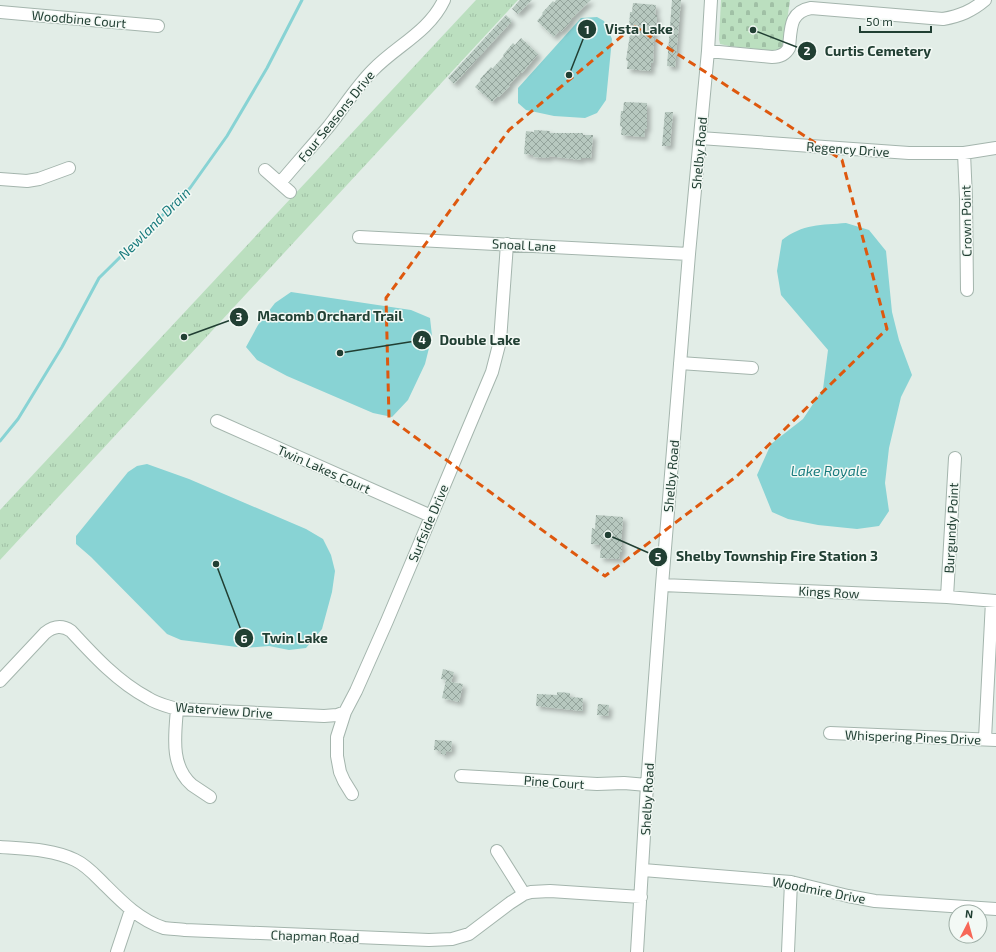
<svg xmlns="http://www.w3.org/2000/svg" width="996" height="952" font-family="'Exo 2',sans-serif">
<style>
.cemetery{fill:url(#cemetery-stones)}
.park{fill:url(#park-tufts)}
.water{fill:#88d3d4}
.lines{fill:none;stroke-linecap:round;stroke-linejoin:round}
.stream{stroke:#88d3d4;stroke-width:3}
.building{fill:url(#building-cross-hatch);filter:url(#shadow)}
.minor-casing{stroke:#a4b5ad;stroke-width:14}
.minor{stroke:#fff;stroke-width:12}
.marked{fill:none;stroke:#de580e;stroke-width:3;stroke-dasharray:8 5;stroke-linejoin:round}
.labels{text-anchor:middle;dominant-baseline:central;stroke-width:3;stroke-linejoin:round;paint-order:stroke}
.street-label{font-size:13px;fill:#213f33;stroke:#f3f9f5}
.water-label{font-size:14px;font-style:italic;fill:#197b7d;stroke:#f3f9f5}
.leader{fill:none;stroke:#213f33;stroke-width:1.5}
.callout-dot{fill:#213f33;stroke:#f3f9f5;stroke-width:1.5}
.mark-label{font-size:12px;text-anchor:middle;font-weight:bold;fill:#fff}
.callout-label{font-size:14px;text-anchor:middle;font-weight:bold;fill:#213f33;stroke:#f3f9f5;stroke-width:3;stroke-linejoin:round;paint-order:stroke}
</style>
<defs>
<pattern id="cemetery-stones" width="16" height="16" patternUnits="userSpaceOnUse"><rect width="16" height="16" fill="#bbdfbf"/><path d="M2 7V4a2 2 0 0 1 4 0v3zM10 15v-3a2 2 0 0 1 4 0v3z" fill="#a0c0a5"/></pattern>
<pattern id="park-tufts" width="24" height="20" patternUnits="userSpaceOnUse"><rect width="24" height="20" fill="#bbdfbf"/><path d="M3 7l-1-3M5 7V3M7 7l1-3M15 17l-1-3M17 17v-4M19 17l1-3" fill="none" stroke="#a0c0a5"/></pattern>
<pattern id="building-cross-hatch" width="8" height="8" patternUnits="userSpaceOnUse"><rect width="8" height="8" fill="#b7c8bf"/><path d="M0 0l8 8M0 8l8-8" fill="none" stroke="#94a49c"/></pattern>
<filter id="shadow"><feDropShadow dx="3.5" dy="3.5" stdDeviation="2" flood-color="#0004"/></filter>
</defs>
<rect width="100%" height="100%" fill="#e2ede7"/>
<path class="cemetery" d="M721,0H790L784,42L781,48L776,51L729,46L720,44L719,39Z"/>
<path class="park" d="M476,0H518L0,560V510Z"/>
<path class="water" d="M597,17L604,21L612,39L606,100L597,113L585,118L554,116L526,110L518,103V88L581,18Z
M846,223L869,230L886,251L892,312L899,340L912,375L901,397L889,448L885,483L889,511L879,526L857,529L818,525L788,519L772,512L757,475L771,444L803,419L823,389L828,350L781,295L777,271L782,240C802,224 822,225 846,223Z
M291,292L411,310L430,318L432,336L425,364L408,400L392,417L373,413L287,376L257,360L246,347L258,325L275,303Z
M147,464L189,479L306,529L323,539L331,555L335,571L332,592L322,629L306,648L289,650L269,646L245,648L181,640L167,634L91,557L76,544V536L128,472L137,466Z"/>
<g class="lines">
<path class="stream" d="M0,441L18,419L62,347L99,278L190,188L227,136L267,68L302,0"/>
</g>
<path class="building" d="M520,0H532L518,14L512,9Z
M556,0H591L571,19L572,20L561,32L560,30L554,37L537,21L543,14L542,13L553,1L554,3Z
M672,0H681L675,67L667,66Z
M633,3L656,5L655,15H657L656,30H654L653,63H651V71L627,69L628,61L626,60L631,28H629L630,12H632Z
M506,15L512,21L454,84L448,78Z
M521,38L538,54L522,73L521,72L509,85L510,86L499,97L498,96L492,102L475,87L481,80L480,79L491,67L492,69L504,56L503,55L513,43L515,45Z
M624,102L647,103V129H645L644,137L621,135L622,127L620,126L621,111H623Z
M665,112H673L670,146H662Z
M534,130L550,131V133H583V135H593L591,158H581V160L549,156V158L533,157V155L524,154L526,131L534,132Z
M596,515L623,517L621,544H622V552H620L619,559L600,558L601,545L591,544L592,528L595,529Z
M443,669L454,672L451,682L463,684L459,702L442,698L446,680L441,679Z
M557,692L570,693V697L583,698L582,711L536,706L537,694L557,695Z
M598,704L609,705L608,716L597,715Z
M435,740L452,741L451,752L446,751V755L441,754V751L434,750Z"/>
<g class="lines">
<defs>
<path id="minor" d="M0,12L158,26
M708,51L772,57C779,57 785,55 789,48C791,29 789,12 811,8L943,19C960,16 972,11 985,0
M700,138L909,153H964L996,148
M964,153L966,199L967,290
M265,170L290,192
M0,179L27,181L39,179L69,168
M280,183C296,164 313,145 329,126C344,107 356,87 373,70C396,46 429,32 444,0
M359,237L689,254
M680,363L752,368
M217,421L431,516
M662,585L947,597L996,601
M947,597L955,458
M0,681L45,633C54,626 62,625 71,631C94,656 118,682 148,698C157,704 167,706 177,709L324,716L337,715L345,712
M177,709C175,735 170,766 192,785C198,789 204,793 210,797
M830,733L996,740
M985,739L992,601
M461,776L597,784L624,783L647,785
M352,794L344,781L340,772L337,756V737L345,712L356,691L387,621L492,372L500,341L507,244
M0,847C25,849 52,849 75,860C86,865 95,875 103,883C121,901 139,920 164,928C171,929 179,929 185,930L429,940L452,939L469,934L510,903L524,894L531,892L550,891L641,897
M497,851L524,894
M643,870L791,882L848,896L875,901L996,909
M117,952L131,910
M637,952L647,785L662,585L689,254L708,51L711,0
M788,952L791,882"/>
</defs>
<use href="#minor" class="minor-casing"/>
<use href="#minor" class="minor"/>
</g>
<path class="marked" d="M634,26L842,160L887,329L737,476L605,576L389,418L386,298L509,130Z"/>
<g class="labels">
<g class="street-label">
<text transform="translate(79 19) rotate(5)">Woodbine Court</text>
<text transform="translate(336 116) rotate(-51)">Four Seasons Drive</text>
<text transform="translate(848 149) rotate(4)">Regency Drive</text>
<text transform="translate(699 153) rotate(-85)">Shelby Road</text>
<text transform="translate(966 221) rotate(-91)">Crown Point</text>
<text transform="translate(524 245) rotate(3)">Snoal Lane</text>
<text transform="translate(324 469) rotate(24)">Twin Lakes Court</text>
<text transform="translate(671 476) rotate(-85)">Shelby Road</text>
<text transform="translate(428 523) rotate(-67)">Surfside Drive</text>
<text transform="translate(951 528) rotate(-87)">Burgundy Point</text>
<text transform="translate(829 592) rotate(3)">Kings Row</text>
<text transform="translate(224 710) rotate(4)">Waterview Drive</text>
<text transform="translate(913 737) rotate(2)">Whispering Pines Drive</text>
<text transform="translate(554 782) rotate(4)">Pine Court</text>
<text transform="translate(647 799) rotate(-87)">Shelby Road</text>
<text transform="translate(819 890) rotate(11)">Woodmire Drive</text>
<text transform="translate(315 936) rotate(2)">Chapman Road</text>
</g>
<g class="water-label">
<text transform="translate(154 223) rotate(-45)">Newland Drain</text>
<text x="829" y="470">Lake Royale</text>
</g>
</g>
<path class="leader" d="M569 75L587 29M753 30L807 51M184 337L239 317M340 353L422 340M608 535L658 557M216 564L244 638"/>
<g class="callout-dot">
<circle cx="569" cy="75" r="4"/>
<circle cx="753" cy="30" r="4"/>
<circle cx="184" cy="337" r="4"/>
<circle cx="340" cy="353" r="4"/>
<circle cx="608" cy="535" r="4"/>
<circle cx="216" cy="564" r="4"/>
<circle cx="587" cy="29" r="10"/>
<circle cx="807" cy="51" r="10"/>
<circle cx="239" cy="317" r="10"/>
<circle cx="422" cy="340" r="10"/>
<circle cx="658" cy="557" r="10"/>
<circle cx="244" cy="638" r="10"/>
</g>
<g class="mark-label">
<text x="587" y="34">1</text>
<text x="807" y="55">2</text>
<text x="239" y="321">3</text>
<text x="422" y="344">4</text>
<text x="658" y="561">5</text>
<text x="244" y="643">6</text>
</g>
<g class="callout-label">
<text x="639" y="34">Vista Lake</text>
<text x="878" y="56">Curtis Cemetery</text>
<text x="330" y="321">Macomb Orchard Trail</text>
<text x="480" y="345">Double Lake</text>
<text x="777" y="561">Shelby Township Fire Station 3</text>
<text x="295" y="643">Twin Lake</text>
</g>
<g transform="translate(968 924) rotate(6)"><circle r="19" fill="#f3f9f5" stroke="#9fafa7"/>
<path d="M0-3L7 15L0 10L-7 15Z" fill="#f76757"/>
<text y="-6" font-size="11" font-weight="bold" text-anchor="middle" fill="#213f33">N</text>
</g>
<path d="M860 26v6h71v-6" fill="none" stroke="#213f33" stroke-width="2"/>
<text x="866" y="26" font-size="12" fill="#213f33" stroke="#f3f9f5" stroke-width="3" paint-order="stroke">50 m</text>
</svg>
